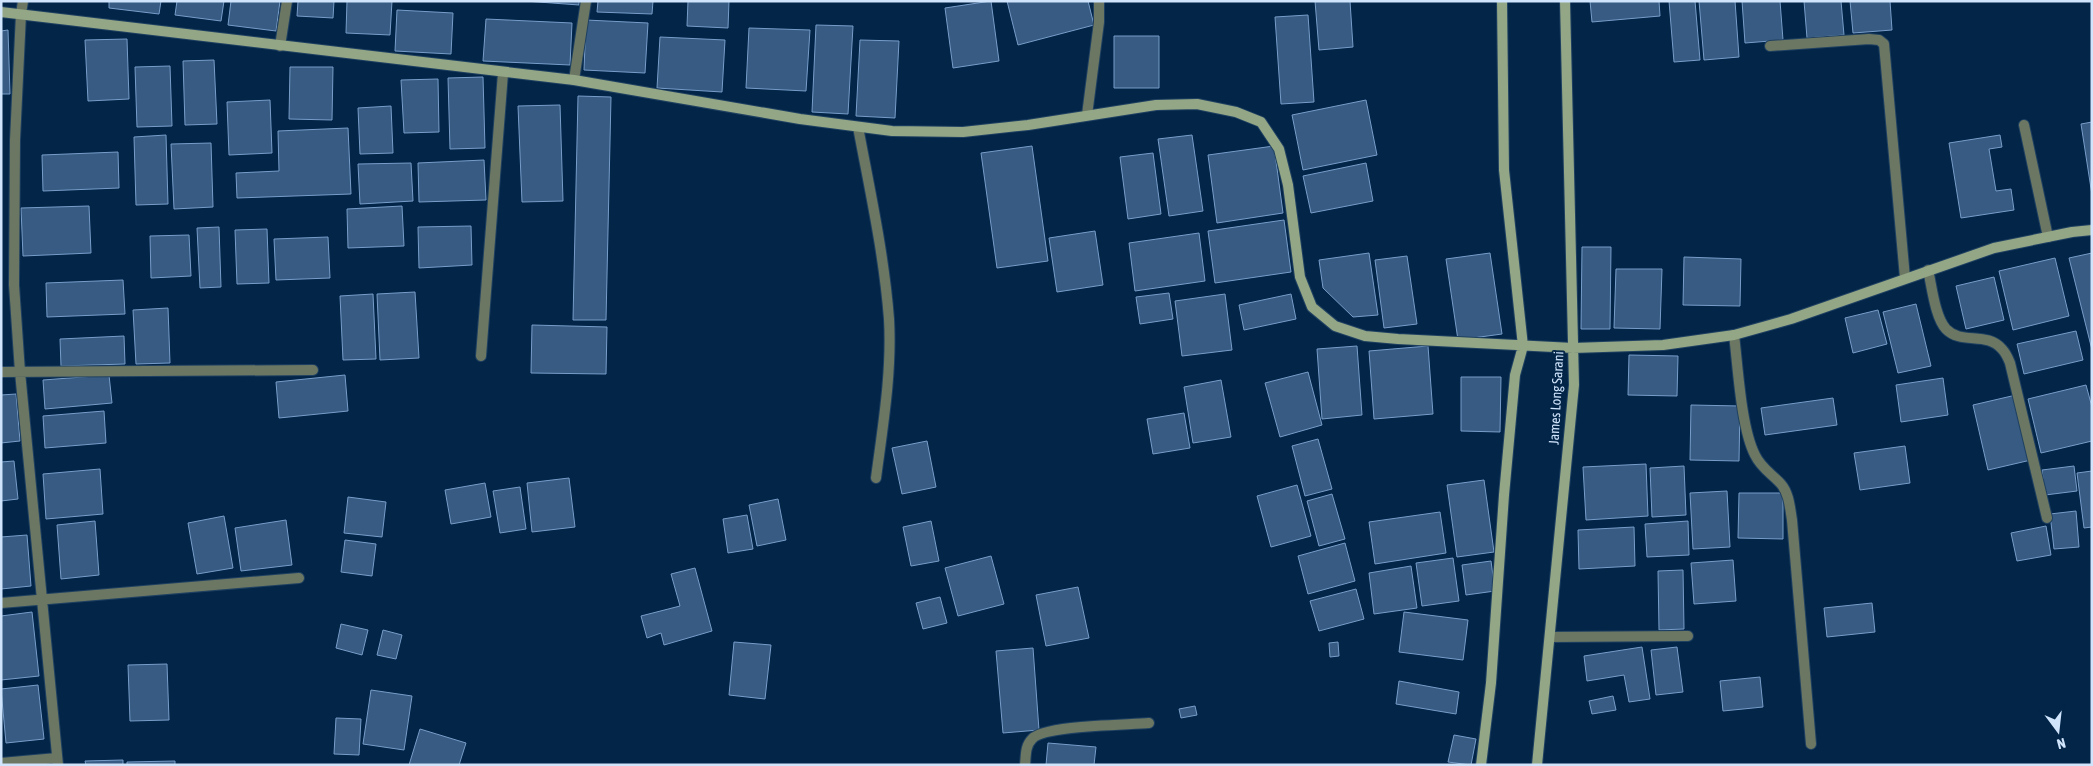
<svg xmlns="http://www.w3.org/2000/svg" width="2093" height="766" font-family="'Asap Condensed',sans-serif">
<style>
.building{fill:#375b82;stroke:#779dc9}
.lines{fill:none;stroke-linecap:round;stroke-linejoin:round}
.lane-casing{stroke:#1f4061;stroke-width:12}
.street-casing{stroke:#1f4061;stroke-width:12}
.secondary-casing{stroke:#1f4061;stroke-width:12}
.lane{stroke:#6b7762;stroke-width:10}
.street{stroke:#6b7762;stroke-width:10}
.secondary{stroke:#93a685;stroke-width:10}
.labels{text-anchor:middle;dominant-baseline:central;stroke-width:4;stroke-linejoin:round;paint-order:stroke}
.street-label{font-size:14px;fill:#d0e4fc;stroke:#022548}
</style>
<rect width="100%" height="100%" fill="#022548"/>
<path class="building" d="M109,1H161L159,14L109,8Z
M177,1H224L221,21L175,15Z
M231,1H280L276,31L228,25Z
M298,1H334L333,18L297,16Z
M347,1H392L390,35L346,33Z
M525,1H579V5Z
M598,1H653L652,14L597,12Z
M688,1H729L728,28L687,26Z
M991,1L999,61L953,68L945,8Z
M1007,1H1088L1094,25L1018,45Z
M1315,1H1350L1353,47L1319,50Z
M1590,1H1659L1660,16L1592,22Z
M1669,1H1695L1700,60L1674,62Z
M1699,1H1735L1739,57L1704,60Z
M1742,1H1780L1783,40L1745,43Z
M1804,1H1841L1844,35L1807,38Z
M1850,1H1890L1892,30L1853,33Z
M397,10L453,13L451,54L395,51Z
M1308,15L1314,102L1281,104L1275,17Z
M486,19L572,23L570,65L483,61Z
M586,20L648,23L645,73L584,70Z
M816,25L853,26L848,114L812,112Z
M749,28L810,30L806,91L746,88Z
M8,30L10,94H1V31Z
M1114,36H1159V88H1114Z
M660,37L725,40L722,92L657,88Z
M127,39L129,99L88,101L85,40Z
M860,40L899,41L895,118L856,116Z
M214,60L217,124L185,125L183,61Z
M170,66L172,126L137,127L135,67Z
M290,67H333L332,120L289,119Z
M483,77L485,148L450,149L448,78Z
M438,79L439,132L404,133L401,80Z
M578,96L611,97L606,320H573Z
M270,100L272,153L229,155L227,102Z
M1366,100L1377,155L1303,170L1292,115Z
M560,105L563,201L522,202L518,106Z
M391,106L393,153L360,154L358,108Z
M2092,122V195L2081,124Z
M348,128L351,194L237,198L236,173L279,171L278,131Z
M166,135L168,204L136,205L134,137Z
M1192,135L1203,211L1169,216L1158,139Z
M2000,135L2002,147L1989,149L1996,191L2011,189L2014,210L1961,218L1949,143Z
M211,143L213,207L174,209L171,144Z
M1032,146L1048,261L997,268L981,153Z
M1274,146L1283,213L1217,223L1208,155Z
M118,152L119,188L43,191L42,155Z
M1153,153L1161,214L1128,219L1120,157Z
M484,160L486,200L419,202L418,163Z
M411,163L413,201L360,204L358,164Z
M1366,163L1373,201L1311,213L1303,176Z
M89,206L91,253L23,256L21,208Z
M402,206L404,246L348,248L347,209Z
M1284,220L1291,272L1215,283L1208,231Z
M471,226L472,265L419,268L418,227Z
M219,227L221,287L200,288L197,228Z
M267,229L269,283L237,284L235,230Z
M1095,231L1103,285L1057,292L1049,238Z
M1199,233L1205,281L1135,291L1129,243Z
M189,235L191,276L151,278L150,236Z
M328,237L330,278L276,280L274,239Z
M1582,247H1611L1610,329H1581Z
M1369,253L1378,315L1353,317L1323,288L1319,260Z
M1490,253L1502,334L1458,340L1446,259Z
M2092,253V350L2069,258Z
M1407,256L1417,324L1384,328L1375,260Z
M1684,257L1741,259L1740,306L1683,305Z
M2055,258L2069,316L2013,330L1999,271Z
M1616,269H1662L1660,329L1614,328Z
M1994,277L2004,320L1966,329L1956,286Z
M123,280L125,314L47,317L46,283Z
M415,292L419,358L380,360L377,294Z
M1169,293L1173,319L1140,324L1136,297Z
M373,294L376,359L343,360L340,296Z
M1225,294L1232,350L1182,356L1175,301Z
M1291,294L1296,319L1244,330L1239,305Z
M1916,304L1931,366L1898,373L1883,312Z
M168,308L170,363L136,364L133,310Z
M1878,310L1887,344L1853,353L1845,318Z
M532,325L607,327L606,374L531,373Z
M2076,331L2083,360L2024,374L2017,344Z
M124,336L125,364L61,366L60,339Z
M1357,346L1362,415L1322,419L1317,349Z
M1428,346L1433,414L1374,419L1369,351Z
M1629,355L1678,356L1677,396L1628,395Z
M1308,372L1322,425L1280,437L1265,383Z
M109,375L112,403L45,409L43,380Z
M345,375L348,411L279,418L276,382Z
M1461,377H1501L1500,432L1461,431Z
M1943,378L1948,415L1901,422L1896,385Z
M1221,380L1231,437L1193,443L1184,387Z
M2086,385L2092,407V441L2041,453L2028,399Z
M16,394L20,441L1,443V395Z
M2016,395L2031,460L1988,470L1973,405Z
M1833,398L1837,425L1765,435L1761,408Z
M1691,405L1740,406L1739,461L1690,460Z
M104,411L106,443L45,448L43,416Z
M1184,413L1190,448L1153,454L1147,419Z
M1318,439L1332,489L1305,496L1292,446Z
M927,441L936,487L902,494L892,448Z
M1905,446L1910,483L1860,490L1854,453Z
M14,461L18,499L1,501V462Z
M1646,464L1648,516L1586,520L1583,467Z
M1684,466L1686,515L1652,517L1650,468Z
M2074,466L2077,491L2045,495L2042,470Z
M100,469L103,514L46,519L43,474Z
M2092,471V527L2084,528L2077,473Z
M569,478L575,527L532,532L527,483Z
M1484,480L1494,552L1457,557L1447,485Z
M485,483L491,517L451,524L445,490Z
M1297,485L1311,536L1271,547L1257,496Z
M520,487L526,529L500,533L493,491Z
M1727,491L1730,547L1693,549L1690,493Z
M1739,493H1783V539L1738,538Z
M1332,494L1345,539L1319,546L1307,501Z
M348,497L386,502L382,537L344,533Z
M778,499L786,540L757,546L749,505Z
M2076,511L2079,547L2054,549L2050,514Z
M1440,512L1446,553L1375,564L1369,522Z
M747,515L753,549L728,553L723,519Z
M224,516L233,568L197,574L188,523Z
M286,520L292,565L241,571L235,528Z
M95,521L99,575L61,579L57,525Z
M931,521L939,561L911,566L903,527Z
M1688,521L1689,555L1647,557L1645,524Z
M2046,526L2051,555L2017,561L2011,533Z
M1634,527L1635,566L1579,569L1578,530Z
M27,535L31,586L1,589V537Z
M345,540L376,544L372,576L341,572Z
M1345,543L1355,581L1308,594L1298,556Z
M991,556L1004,604L958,616L945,568Z
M1453,558L1459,601L1422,606L1416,563Z
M1733,560L1736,601L1694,604L1691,563Z
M1491,561L1495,591L1466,595L1462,565Z
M1411,566L1417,608L1374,614L1369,573Z
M695,568L712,631L664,645L661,633L647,638L641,616L680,606L671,574Z
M1683,570L1684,629L1659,630L1658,571Z
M1078,587L1089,638L1046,646L1036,595Z
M1356,589L1364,619L1319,631L1310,601Z
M940,597L947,623L923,629L916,603Z
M1872,603L1875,632L1827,637L1824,608Z
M32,612L39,676L1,680V616Z
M1404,612L1468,620L1463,660L1399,652Z
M341,624L368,630L362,655L336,648Z
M383,630L402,635L396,659L377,655Z
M734,642L771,645L765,699L729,695Z
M1338,642L1339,656L1330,657L1329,643Z
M1642,647L1650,699L1629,702L1624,675L1587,681L1584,656Z
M1677,647L1683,692L1656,695L1651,650Z
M1033,648L1039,730L1003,733L996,651Z
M167,664L169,720L130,721L128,665Z
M1760,677L1763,707L1723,711L1720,681Z
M1399,681L1459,692L1456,714L1396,704Z
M38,685L44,739L6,743L1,689Z
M371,690L412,696L404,750L363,744Z
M1613,696L1616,710L1592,714L1589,701Z
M1195,706L1197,715L1181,718L1179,709Z
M336,718L361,719L359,755L334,754Z
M420,729L466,743L459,765H409Z
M1454,735L1476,739L1471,765L1448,762Z
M1048,743L1096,747L1094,765H1046Z
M123,760V765H86L85,761Z
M175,761V765H127V762Z"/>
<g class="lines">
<defs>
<path id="lane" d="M1550,637L1688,636"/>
<path id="street" d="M23,1L21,14L15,140L14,285L20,372L58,765
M280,46L287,1
M1770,46L1869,39L1879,40L1884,44L1905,278
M574,80L586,1
M1087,115L1099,22V1
M2024,125L2048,237
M858,127C870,191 884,254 889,319C892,372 883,425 876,478
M1928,270C1932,287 1935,317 1946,329C1961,345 1987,331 2002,349C2006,353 2008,358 2010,363L2047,518
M1734,335C1738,367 1741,428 1755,455C1761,468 1772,474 1781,484C1789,493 1790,508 1792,520L1811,744
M481,356L503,73
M1,372L313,370
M1,603L299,578
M1,763L57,758
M1025,765C1026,756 1025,746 1032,739C1044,725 1128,725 1149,723"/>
<path id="secondary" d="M1,12L574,80L800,119L892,131L963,132L1028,125L1156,105L1197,104L1236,112L1261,122L1279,149L1288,185L1300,277L1312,307L1335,326L1365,336L1398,339L1573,348L1663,345L1734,335L1791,319L1994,248L2072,232L2092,230
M1481,765L1491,683L1504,495L1515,375L1523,346L1504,170L1502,1
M1537,765L1574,385L1565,1"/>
</defs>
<use href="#lane" class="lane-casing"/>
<use href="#street" class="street-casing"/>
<use href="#secondary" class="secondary-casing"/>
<use href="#lane" class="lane"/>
<use href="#street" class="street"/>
<use href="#secondary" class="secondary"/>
</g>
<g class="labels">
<g class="street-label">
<text transform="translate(1556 398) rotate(-87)">James Long Sarani</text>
</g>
</g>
<rect width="2093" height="766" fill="none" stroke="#d0e4fc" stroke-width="5"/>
<g transform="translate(2058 731) rotate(165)" stroke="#022548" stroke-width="4" paint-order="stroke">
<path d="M0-4L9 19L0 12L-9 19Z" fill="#d0e4fc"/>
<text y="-8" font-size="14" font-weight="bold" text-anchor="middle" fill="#d0e4fc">N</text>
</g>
</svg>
